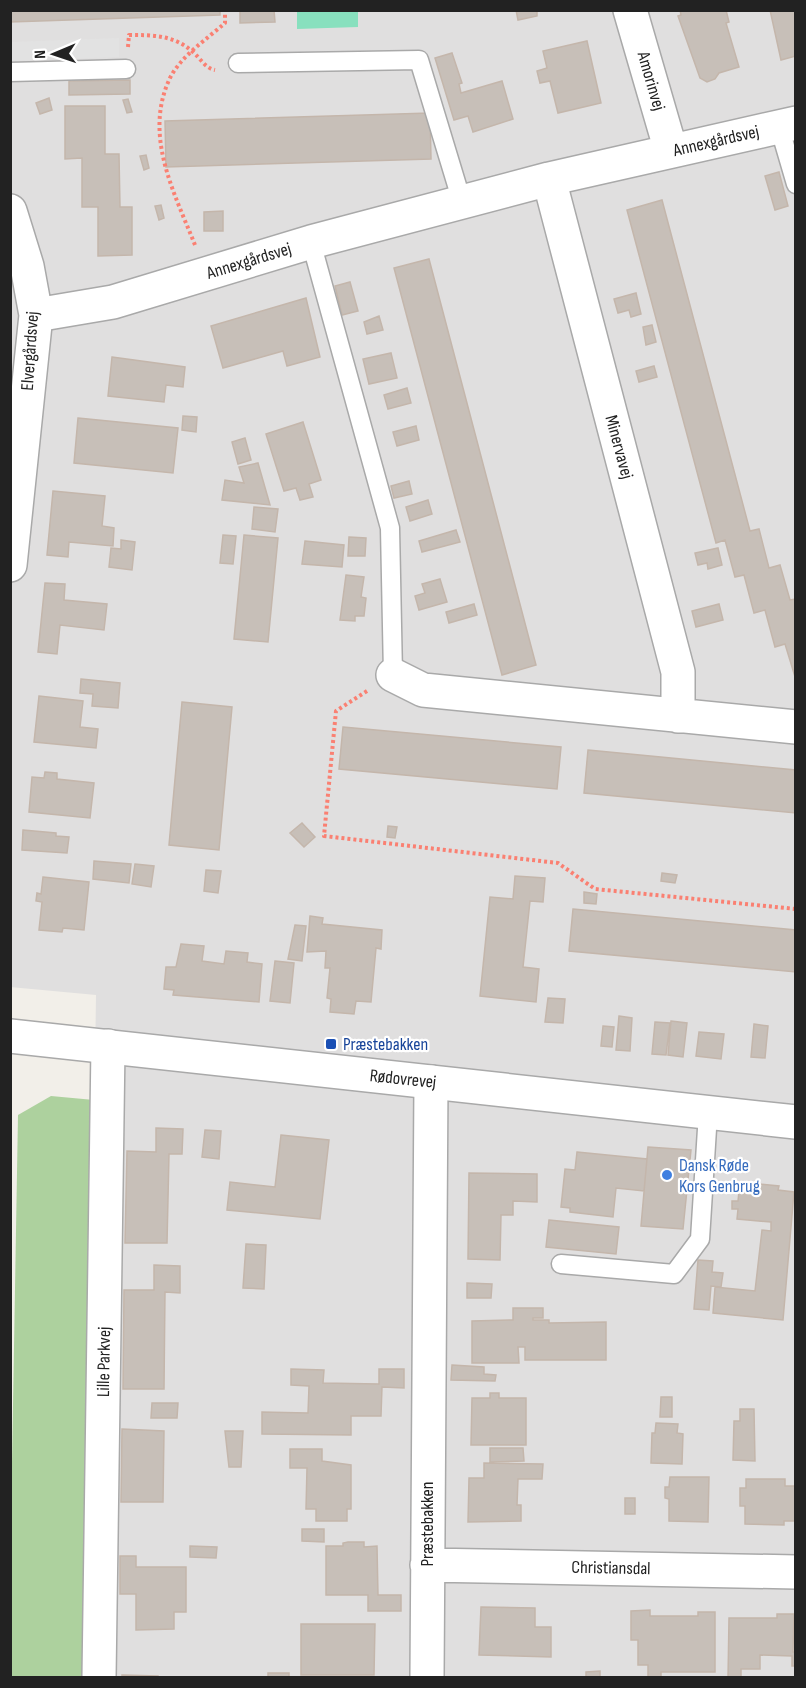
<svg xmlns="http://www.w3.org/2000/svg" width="806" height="1688" font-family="'Sofia Sans Condensed',sans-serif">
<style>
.residential{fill:#e0dfdf}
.forest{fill:#add19e}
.pitch{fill:#88e0be}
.parking{fill:#e2e2e2}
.building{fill:#c7bfb8;stroke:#c4b6ab;stroke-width:1.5}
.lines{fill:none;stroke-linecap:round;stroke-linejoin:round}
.service-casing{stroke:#a9a9a9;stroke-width:21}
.minor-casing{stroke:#a9a9a9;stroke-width:36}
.tertiary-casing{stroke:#a9a9a9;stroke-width:36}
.path{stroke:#fa8072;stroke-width:4;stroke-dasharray:3 3;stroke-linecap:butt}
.service{stroke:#fff;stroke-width:18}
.minor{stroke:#fff;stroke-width:33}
.tertiary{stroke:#fff;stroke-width:33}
.transit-dot{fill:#1a4fb4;stroke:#fff;stroke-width:2}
.shop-dot{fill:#3f7fe0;stroke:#fff;stroke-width:2}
.labels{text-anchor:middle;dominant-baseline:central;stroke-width:4.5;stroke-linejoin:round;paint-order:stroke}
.street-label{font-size:18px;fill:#222;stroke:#fff}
.transit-label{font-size:18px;fill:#164399;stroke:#fff;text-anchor:start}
.shop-label{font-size:18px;fill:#366cbe;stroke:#fff;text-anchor:start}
</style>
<rect width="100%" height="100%" fill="#f2efe9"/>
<path class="residential" d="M10,11H795V1677H86L96,995L10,987Z"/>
<path class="forest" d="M51,1096L94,1100L86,1677L11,1678V1521L18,1115Z"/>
<path class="pitch" d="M297,11H358V27L297,29Z"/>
<path class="parking" d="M119,38V57L11,61V42Z"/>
<path class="building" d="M10,10H220V15L10,22Z
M240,10H274L275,22L240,23Z
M516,10H537V16L518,20Z
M680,10H726L729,22L726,23L739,67L719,73L715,79L707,82L700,78L678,16L681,15Z
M770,10H796V56L781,60Z
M587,41L601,103L558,113L550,81L540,83L537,71L547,68L543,51Z
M452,53L462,83L459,84L461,93L502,81L513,119L473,132L468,116L454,120L435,58Z
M130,80V94L69,95V81Z
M49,98L52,110L40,114L36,103Z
M128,99L132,112L127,113L123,100Z
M65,106H105V154H119L120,207H132V255L98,256V207H82V158L65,159Z
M430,113L431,159L166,167L165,121Z
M146,155L149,168L144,170L140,156Z
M779,172L788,206L775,210L765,176Z
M662,200L750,531L759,529L769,568L780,565L790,600L796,599V680L785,644L775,647L765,610L754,613L744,575L735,577L725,540L716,543L627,210Z
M161,205L164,218L159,220L155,206Z
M223,211V231H204V212Z
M429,259L536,665L502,675L394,268Z
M350,282L358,311L342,315L335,286Z
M636,293L641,314L631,317L629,310L618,313L614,299Z
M306,298L320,357L287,366L283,351L223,368L211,326Z
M379,316L383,330L367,334L364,322Z
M652,325L656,342L646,345L643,327Z
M391,353L397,378L369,384L363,359Z
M112,357L185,367L183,387L166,385L164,402L108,396Z
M654,366L657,377L639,382L636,371Z
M407,388L411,403L388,409L384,395Z
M183,416L197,417L196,432L182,430Z
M78,418L178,428L173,473L74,463Z
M303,422L321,480L309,484L313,497L300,500L296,488L284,491L266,434Z
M416,426L419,440L397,446L393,432Z
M245,438L251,460L238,464L232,442Z
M258,463L270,505L222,500L225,480L244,483L239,467Z
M409,481L412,494L394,498L391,486Z
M53,491L105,496L102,526L114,528L113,546L69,542L68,557L47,555Z
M428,500L432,514L410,521L406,507Z
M254,507L278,509L275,532L252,529Z
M456,530L460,542L422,552L419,541Z
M223,535L236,536L233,564L220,563Z
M244,535L278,538L268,642L234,639Z
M349,537L366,538L365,556H348Z
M121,540L135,542L132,570L109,567L111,548L121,549Z
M305,541L344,545L342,567L302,564Z
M718,548L722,565L708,569L707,563L698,565L695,553Z
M346,575L364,577L361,597L366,598L364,616H355V621L340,620Z
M440,579L447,602L419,610L415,596L425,593L422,584Z
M45,583L65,584L64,600L107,604L104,630L60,625L57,654L38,652Z
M474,604L477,615L449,623L446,612Z
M719,604L723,620L696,627L692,611Z
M81,679L120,683L118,708L92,706L93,694L80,693Z
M39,696L83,701L80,727L98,729L96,748L34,742Z
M182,702L232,707L219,850L169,845Z
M343,727L561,747L557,789L339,769Z
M588,750L796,770V813L584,793Z
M45,772L57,773V779L94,783L90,818L29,812L32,777L44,778Z
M302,823L315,837L304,847L290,833Z
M388,826L397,827L395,838L387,837Z
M23,830L56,833V836L69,837L67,853L22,850Z
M94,861L131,864L129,883L93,879Z
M135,864L154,866L151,887L132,884Z
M206,870L221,871L218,893L204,891Z
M662,873L677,875L675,883L661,881Z
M515,876L545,878L543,902L530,901L523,967L539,969L536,1002L480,996L490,897L513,899Z
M43,877L89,882L84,930L63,928L62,932L39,930L42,902L36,901L37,893L41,894Z
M584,892L597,894L596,904L584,903Z
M573,909L796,930V972L569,951Z
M310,916L323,918L322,924L382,930L381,949L376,948L371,1002L356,1001L354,1014L330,1012L331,999L327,998L330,968H325L326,951L307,952Z
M295,925L306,926L302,961L288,959Z
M181,944L204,946L202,961L224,964L226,951L248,953L247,962L262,964L259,1002L173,995L174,990L164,989L166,967H176Z
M275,961L294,963L290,1003L270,1001Z
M548,998L565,999L563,1023L545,1022Z
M619,1016L632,1018L630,1051L616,1050Z
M671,1021L687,1023L683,1057L668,1055Z
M655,1022L670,1023L666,1055L652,1054Z
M754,1024L768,1026L765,1058L751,1057Z
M603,1026L614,1027L612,1047L601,1046Z
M699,1032L724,1034L721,1059L696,1056Z
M156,1128L183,1129L182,1154H169L167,1243H125L127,1151L156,1152Z
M205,1130L221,1131L219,1159L202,1157Z
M281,1135L329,1140L320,1219L227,1210L230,1182L275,1187Z
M648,1147L691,1150L683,1229L641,1226Z
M577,1152L647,1159L644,1191L616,1188L613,1217L570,1212V1208L561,1207L565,1169L575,1170Z
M469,1173L537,1174V1202L513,1201V1215H501L500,1260L468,1259Z
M740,1182L779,1186L778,1190L794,1192L783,1320L713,1313L715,1287L755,1291L762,1230L771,1231V1222L737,1219L738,1209H732V1201H738Z
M549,1220L619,1227L616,1254L546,1247Z
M246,1244L266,1245L264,1289L243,1288Z
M698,1260L713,1261L712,1272L723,1273L721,1287L711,1286L709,1310L694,1309Z
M154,1265L180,1266V1293L165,1292L164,1389H123L124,1290H154Z
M467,1283L492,1284L491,1298H467Z
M513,1308H543V1318H533V1320H549V1323L606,1322V1360H525V1347H518L519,1363H472V1321L513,1320Z
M452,1365L484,1367V1374L496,1375L495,1381L451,1380Z
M291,1369L324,1370L323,1383L379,1384V1369H404V1388L382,1387L381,1416H351V1435L262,1434V1412L308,1413L309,1386L291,1385Z
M490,1393H499V1398H526V1445H471L472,1398H490Z
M661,1397H672V1417H660Z
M152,1403H178L177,1418H151Z
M740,1409H754L755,1461L733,1460L734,1421H740Z
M656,1423L678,1424L677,1433L683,1434L682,1464L651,1463L652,1433H655Z
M122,1429L164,1431L163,1502H121Z
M225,1431H243L241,1467H229Z
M490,1448H523L524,1461L490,1462Z
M290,1449H322V1461L351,1465V1509H347V1521H316V1509H306L307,1468H290Z
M484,1463L543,1464L542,1479H518L517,1505H521V1521L468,1522L469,1478H484Z
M670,1477H709L708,1522L669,1521V1499L665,1498V1487H669Z
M746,1479H785V1486H796L795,1521H784V1525L745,1524V1506H740V1488H746Z
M625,1498H635V1514H625Z
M302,1529H324V1542L302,1541Z
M348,1542H364V1547L377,1546L378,1595H401V1611H368V1595H326V1546H343V1543Z
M190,1546L217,1547L216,1558L190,1557Z
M120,1556H136V1567H186V1612H174V1629L136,1630V1594H120Z
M481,1607L535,1608V1627H551V1657L479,1655Z
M650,1610V1616H698V1612H715V1672H661V1678H648V1665H638V1640H631V1611Z
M777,1614H794L793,1652H796V1666H792V1656L760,1655V1669H741V1678H728L729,1618H777Z
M301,1624H375L374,1675H301Z
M600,1671V1678H586V1672Z
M268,1673H289V1678H268Z
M122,1675L158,1676V1678H122Z"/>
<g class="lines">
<defs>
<path id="service" d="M238,63L419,60L462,202
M10,72L126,69
M779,126L796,184
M311,242L390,528L393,675
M561,1264L674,1274L700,1239L708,1113"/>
<path id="minor" d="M630,10L671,151
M549,179L678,672V716
M10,211L27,266L36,315L10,565
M36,315L113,302L311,242L549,179L796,123
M393,675L423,690L796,727
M427,1565L796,1572
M99,1678L108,1046
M427,1678L431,1082"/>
<path id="tertiary" d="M10,1036L796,1122"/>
</defs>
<use href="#service" class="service-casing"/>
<use href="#minor" class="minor-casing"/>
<use href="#tertiary" class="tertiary-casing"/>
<path class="path" d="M128,47L129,35C153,35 174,35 193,52C201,59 205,68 215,70
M195,245C174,192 143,135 170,78C181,56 207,39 225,23V10
M367,691L336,711L324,836L558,863L595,889L796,909"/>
<use href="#service" class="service"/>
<use href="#minor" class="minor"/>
<use href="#tertiary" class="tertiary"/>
</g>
<rect class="transit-dot" x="325" y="1038" width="12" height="12" rx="3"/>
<circle class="shop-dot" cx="667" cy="1175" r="6"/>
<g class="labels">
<g class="street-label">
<text transform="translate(651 81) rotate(74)">Amorinvej</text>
<text transform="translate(716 141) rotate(-13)">Annexgårdsvej</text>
<text transform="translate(249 261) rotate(-17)">Annexgårdsvej</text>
<text transform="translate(30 351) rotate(-86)">Elvergårdsvej</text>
<text transform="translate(619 447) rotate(75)">Minervavej</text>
<text transform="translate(403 1079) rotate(6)">Rødovrevej</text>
<text transform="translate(104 1362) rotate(-89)">Lille Parkvej</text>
<text transform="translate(427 1524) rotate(-90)">Præstebakken</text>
<text transform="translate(611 1568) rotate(1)">Christiansdal</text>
</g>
<g class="transit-label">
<text x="343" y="1044">Præstebakken</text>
</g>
<g class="shop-label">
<text x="679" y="1165">Dansk Røde<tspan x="679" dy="21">Kors Genbrug</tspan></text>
</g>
</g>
<rect width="806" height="1688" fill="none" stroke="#222222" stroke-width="24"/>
<g transform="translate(54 54) rotate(268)" stroke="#ffffff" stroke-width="4.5" paint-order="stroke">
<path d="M0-4.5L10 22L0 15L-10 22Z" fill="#222222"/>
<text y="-9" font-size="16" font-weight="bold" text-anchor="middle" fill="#222222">N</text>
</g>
</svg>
